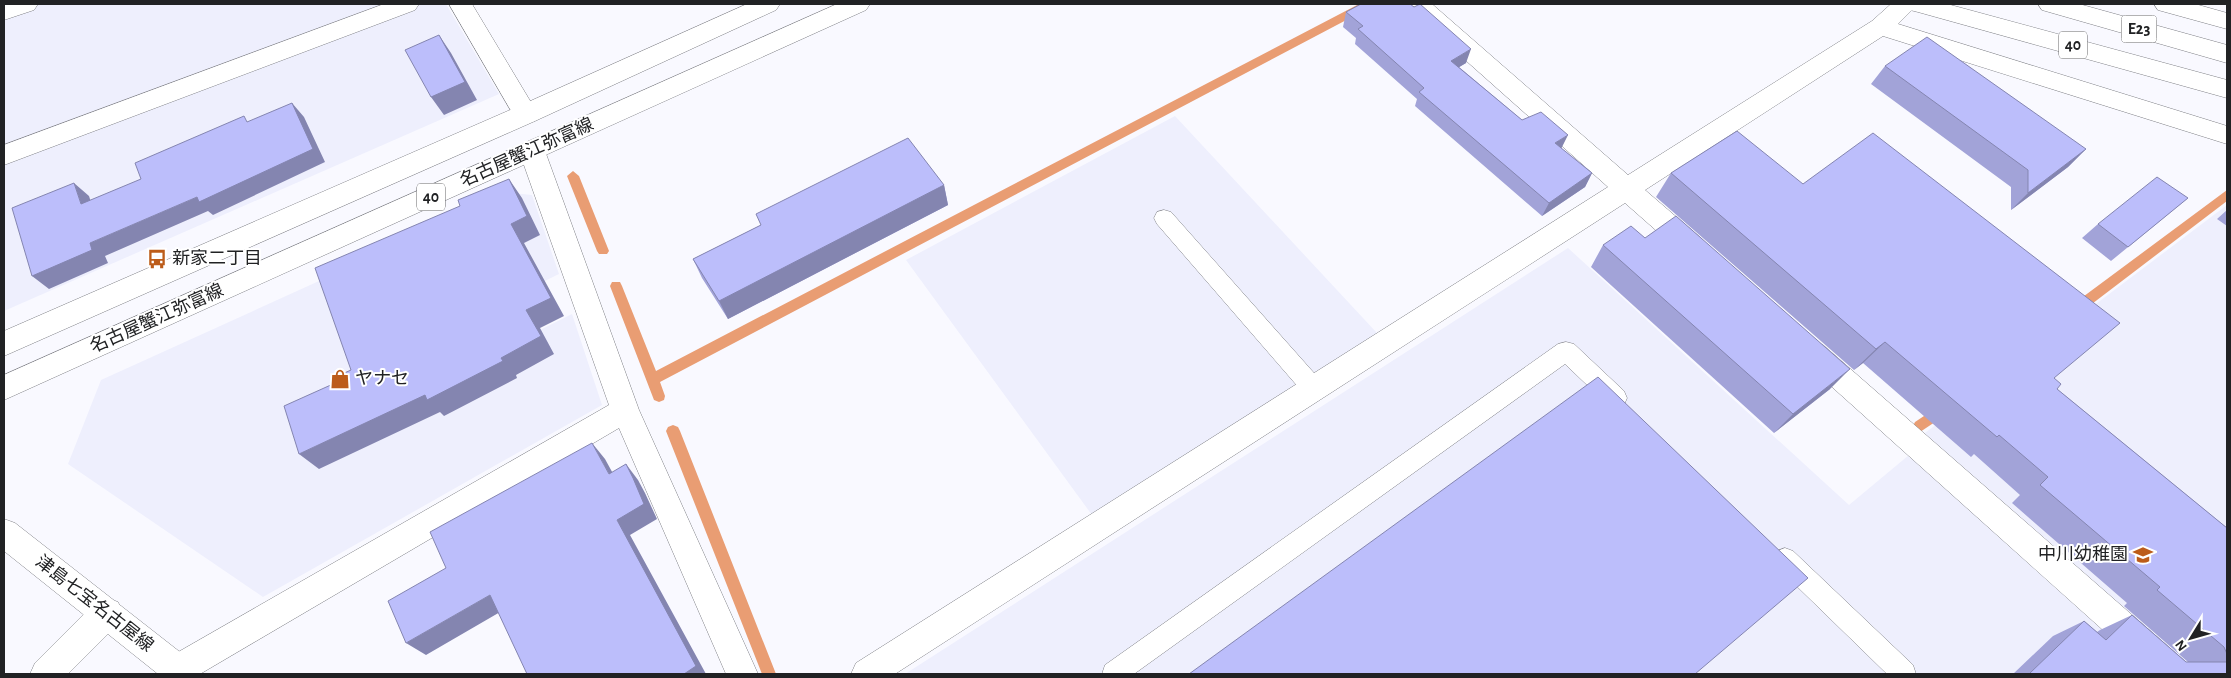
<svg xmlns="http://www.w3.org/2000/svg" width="2231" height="678" font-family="'Alegreya Sans','Noto Sans JP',sans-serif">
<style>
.built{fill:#eeeffd}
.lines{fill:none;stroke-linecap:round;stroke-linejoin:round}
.stream{fill:#e99d73;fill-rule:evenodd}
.lane-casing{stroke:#7f8086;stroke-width:1}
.street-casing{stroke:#7f8086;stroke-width:1}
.secondary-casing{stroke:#7f8086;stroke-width:1}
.primary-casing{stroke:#7f8086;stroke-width:1}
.highway-casing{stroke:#7f8086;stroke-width:1}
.lane{fill:#fff;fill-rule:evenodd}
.street{fill:#fff;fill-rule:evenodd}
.secondary{fill:#fff;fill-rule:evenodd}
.primary{fill:#fff;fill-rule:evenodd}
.highway{fill:#fff;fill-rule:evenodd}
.wall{fill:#a2a3d8}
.shaded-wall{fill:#8485b0}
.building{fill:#bcbefb;stroke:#8485b0}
.labels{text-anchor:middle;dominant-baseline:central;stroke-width:4;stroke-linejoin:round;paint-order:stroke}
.shield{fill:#fff;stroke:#646466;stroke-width:1}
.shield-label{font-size:16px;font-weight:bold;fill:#212224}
.street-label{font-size:18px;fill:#212224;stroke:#fff}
.poi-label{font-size:18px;fill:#212224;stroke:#fff;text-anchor:start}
</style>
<rect width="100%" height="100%" fill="#f9f9ff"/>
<path class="built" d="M4,4H446L499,94L4,311Z
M1175,116L1377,333L1092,515L906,260Z
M513,193L532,195L559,274L414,345L432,384L572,314L602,405L263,597L68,464L101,380Z
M2227,205V674H2196L1921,436Z
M1568,248L1849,505L1909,455L2158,674H905Z"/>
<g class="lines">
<path class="stream" d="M1359,4H1372L1371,7L660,382L665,396L664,400L659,402L654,400L610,286L612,282H620L622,286L656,371Z
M573,171L579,176L609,251L607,254H599L597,251L567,176Z
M2227,190V201L2080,313H2072L2070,309L2072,305Z
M1942,404L1947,406L1948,410L1947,414L1920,432L1915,430L1913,426L1915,422Z
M673,425L678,427L680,431L776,674H762L666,431L668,427Z"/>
<defs>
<path id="lane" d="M1164,210L1171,212L1322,382L1325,389L1322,396L1314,399L1306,396L1157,224L1154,218L1157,212Z
M1566,342L1574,344L1624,391L1627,398L1624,405L1616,408L1608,405L1565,364L1134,674H1102L1105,665L1558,344Z
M1785,548L1793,551L1913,665L1916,674H1887L1777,567L1773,559L1777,551Z"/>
<path id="street" d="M4,4H38L34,10L4,20Z
M384,4H419L415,10L4,165V145Z
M449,4H472L538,114L535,121L526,123L517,121Z
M1406,4H1432L1628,175L1872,21L1891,4H1918L1898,24L2227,126V144L1883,36L1645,190L1702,239L1706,247L1702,255L1693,258L1684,255L1625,203L895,674H851L856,663L1608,187L1409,10Z
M532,141L541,144L545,151L639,410L758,674H726L619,428L200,674H163L161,670L166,659L609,405L519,151L523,144Z
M1813,341L1823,345L2187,663L2192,674H2152L1803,361L1799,353L1803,345Z
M107,598L118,602L123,613L118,624L68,674H30L35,663L96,602Z"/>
<path id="secondary" d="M4,519L15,523L194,663L199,674H158L4,551Z"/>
<path id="primary" d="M747,4H780L776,10L535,121L4,356V331L517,107Z
M837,4H870L866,10L4,400V375Z
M1906,4H1947L2227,80V98L1918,12L1910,10Z"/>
<path id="highway" d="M2038,4H2079L2227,45V63L2042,10Z
M2154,4H2195L2227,13V29L2158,10Z"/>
</defs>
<use href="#lane" class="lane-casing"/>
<use href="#street" class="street-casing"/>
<use href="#secondary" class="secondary-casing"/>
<use href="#primary" class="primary-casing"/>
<use href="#highway" class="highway-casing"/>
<use href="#lane" class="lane"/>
<use href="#street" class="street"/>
<use href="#secondary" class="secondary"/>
<use href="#primary" class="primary"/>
<use href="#highway" class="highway"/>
</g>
<path class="wall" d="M1346,12L1466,63L1459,67L1522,120L1561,148L1592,173L1585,187L1542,216L1415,106L1417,99L1355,44L1356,38L1343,27Z
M1885,66L2086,149L2068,167L2011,210V187L1871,84Z
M1671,173L1803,184L2054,378L2057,389L2227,528V674H2013L2053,636L2084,621L2097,632L2100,630L2132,615L2186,662H2188L2124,606L2127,603L2012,503L2020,495L1974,454L1971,457L1863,363L1854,370L1656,197Z
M944,185L948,205L728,319L702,278L693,259L761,225Z
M2188,198L2111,261L2082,238L2098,224Z
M2227,210V226L2217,219Z
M1645,238L1830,389L1774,433L1591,267L1603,245Z"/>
<path class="shaded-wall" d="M439,35L451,53L477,100L444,115L431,97Z
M1471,49L1466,63L1446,75L1451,61Z
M292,103L304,117L325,162L213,215L208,211L105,256L108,263L49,289L32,276L90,243L197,197Z
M1568,135L1561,149L1555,143Z
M2086,149L2068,167L2011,210L2028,193Z
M1592,173L1585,187L1542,216L1549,203Z
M509,179L522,198L540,235L524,243L564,316L540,328L554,354L516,375L517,378L444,416L440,412L319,469L299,454L501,358L526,310L511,224Z
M74,183L89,196L96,218L81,204Z
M944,185L948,205L728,319L719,301Z
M1885,342L1863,363L1854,370L1876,349Z
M1850,369L1830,389L1774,433L1793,414Z
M592,443L605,459L622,490L609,474Z
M626,464L638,480L645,493L657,519L630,535L706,674H684L617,520Z
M490,595L507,608L426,655L406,643Z"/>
<path class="building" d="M1361,4H1410L1414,7L1420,4L1471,49L1451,61L1522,120L1541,112L1568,135L1555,143L1592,173L1549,203L1419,92L1424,88L1358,29L1363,26L1346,12Z
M439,35L465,82L431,97L405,50Z
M1927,37L2086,149L2028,193V170L1885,66Z
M292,103L313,149L199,202L197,197L90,243L92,250L32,276L12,208L74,183L81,204L141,179L135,163L244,116L247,122Z
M1737,131L1803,184L1873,133L2120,323L2054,378L2061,384L2057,389L2227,528V654L2224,647L2157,590L2160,587L2040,485L2048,477L1999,435L1997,437L1885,342L1876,349L1671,173Z
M908,138L944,185L719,301L693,259L761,225L756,214Z
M2157,177L2188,198L2128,247L2098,224Z
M509,179L527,216L511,224L551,298L526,310L541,336L501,358L503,361L427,400L425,395L299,454L284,406L333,384L331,379L351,370L315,268L460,206L458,200Z
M1676,216L1850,369L1793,414L1603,245L1631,226L1645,238Z
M1598,377L1808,578L1695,674H1189Z
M592,443L609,474L626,464L633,478L644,504L617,520L696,666L684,674H527L490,595L406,643L388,601L446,568L430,532Z
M2132,615L2186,662H2227V674H2029L2084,621L2106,640Z"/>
<defs>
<symbol id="bus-bare" viewBox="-9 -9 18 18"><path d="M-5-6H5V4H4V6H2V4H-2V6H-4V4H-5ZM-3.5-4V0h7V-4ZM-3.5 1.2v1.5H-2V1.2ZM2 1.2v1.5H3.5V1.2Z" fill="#bc5c1a" stroke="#fff" stroke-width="2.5" paint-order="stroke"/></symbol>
<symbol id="shop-bare" viewBox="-9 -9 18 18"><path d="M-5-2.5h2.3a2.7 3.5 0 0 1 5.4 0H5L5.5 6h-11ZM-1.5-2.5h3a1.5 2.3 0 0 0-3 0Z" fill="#bc5c1a" stroke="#fff" stroke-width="2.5" paint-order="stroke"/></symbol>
<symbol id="school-bare" viewBox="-9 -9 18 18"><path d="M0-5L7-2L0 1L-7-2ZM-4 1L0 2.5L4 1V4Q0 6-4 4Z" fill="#bc5c1a" stroke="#fff" stroke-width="2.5" paint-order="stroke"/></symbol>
</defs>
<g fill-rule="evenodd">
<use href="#bus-bare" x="143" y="245" width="28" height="28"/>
<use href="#shop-bare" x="326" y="365" width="28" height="28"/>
<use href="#school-bare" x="2129" y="541" width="28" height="28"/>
</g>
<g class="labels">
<g class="shield">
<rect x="2121.5" y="15.5" width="35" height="27" rx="4"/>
<rect x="2059" y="31.5" width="28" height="27" rx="4"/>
<rect x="417" y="183.5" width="28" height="27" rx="4"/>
</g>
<g class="shield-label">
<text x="2139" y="29">E23</text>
<text x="2073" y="45">40</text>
<text x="431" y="197">40</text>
</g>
<g class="street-label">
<text transform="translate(527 153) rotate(-24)">名古屋蟹江弥富線</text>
<text transform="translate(157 319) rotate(-24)">名古屋蟹江弥富線</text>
<text transform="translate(94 604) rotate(38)">津島七宝名古屋線</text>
</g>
<g class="poi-label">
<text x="172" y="259">新家二丁目</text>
<text x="355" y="379">ヤナセ</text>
<text x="2128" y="555" text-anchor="end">中川幼稚園</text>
</g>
</g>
<rect width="2231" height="678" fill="none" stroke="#212224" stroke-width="10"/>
<g transform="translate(2191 638) rotate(233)" stroke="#ffffff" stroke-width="4" paint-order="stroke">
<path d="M0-4L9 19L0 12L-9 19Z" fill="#212224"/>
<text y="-8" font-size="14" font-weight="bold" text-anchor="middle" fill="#212224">N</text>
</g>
</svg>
